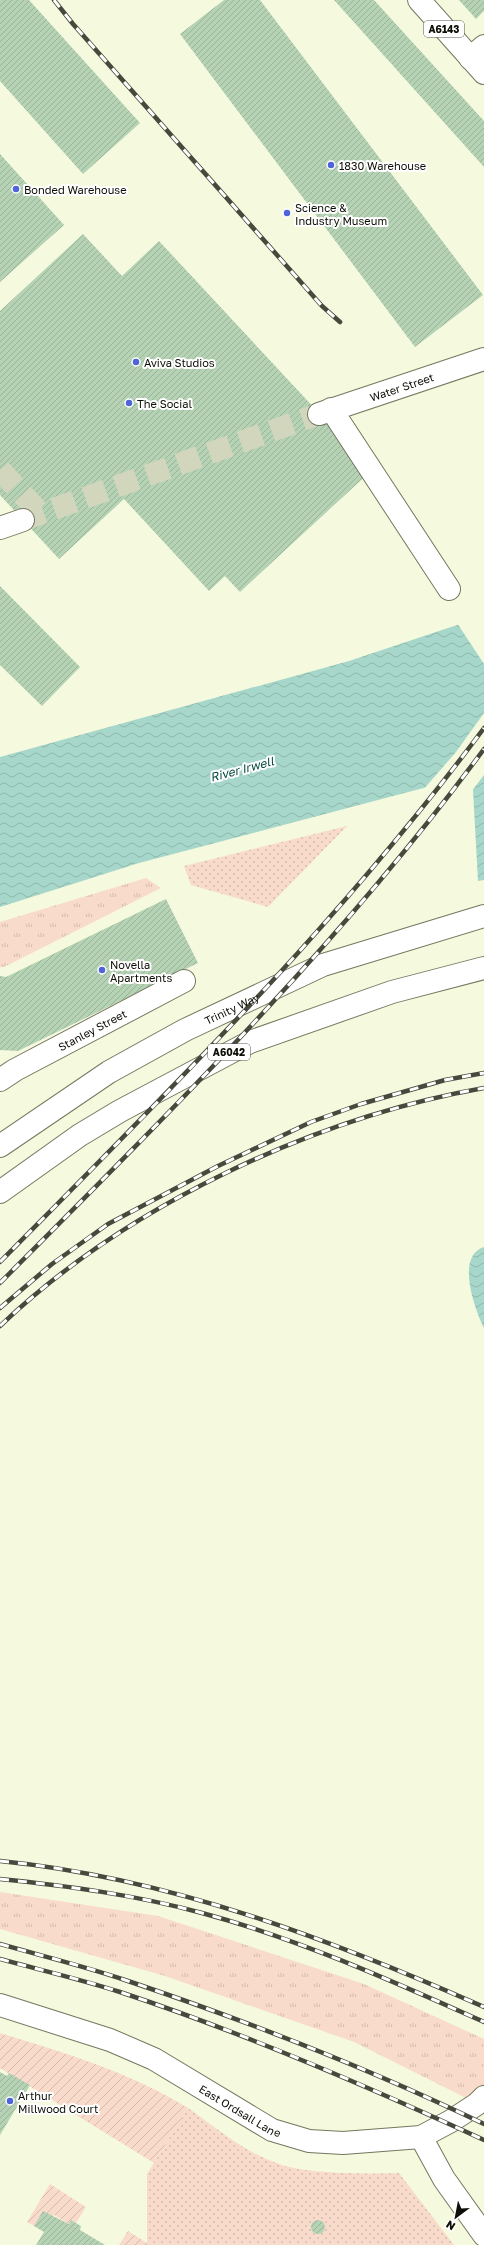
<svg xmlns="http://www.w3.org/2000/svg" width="484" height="2245" font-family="'Golos Text',sans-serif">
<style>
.grass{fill:url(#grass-tufts)}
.park{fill:url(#park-dots)}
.garden{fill:url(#garden-furrows)}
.water{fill:url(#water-waves)}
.pier{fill:#f5f9dd}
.building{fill:url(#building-hatch)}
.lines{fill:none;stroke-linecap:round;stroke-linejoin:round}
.street-tunnel{stroke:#d2d6bd;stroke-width:22;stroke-dasharray:22 11;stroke-linecap:butt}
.street-casing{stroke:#75775f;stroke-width:24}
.secondary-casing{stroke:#75775f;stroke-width:24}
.primary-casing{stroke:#75775f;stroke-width:24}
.highway-casing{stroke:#75775f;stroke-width:24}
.street{stroke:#fff;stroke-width:22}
.secondary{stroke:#fff;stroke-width:22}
.primary{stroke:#fff;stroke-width:22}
.highway{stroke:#fff;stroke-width:22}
.rail-casing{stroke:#47493c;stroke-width:4.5}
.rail{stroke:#fff;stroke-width:3;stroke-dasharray:9;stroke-linecap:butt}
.poi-dot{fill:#5064da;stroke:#fff;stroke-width:1.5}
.labels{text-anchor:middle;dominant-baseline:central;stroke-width:4;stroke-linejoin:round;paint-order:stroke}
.shield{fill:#fff;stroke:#565651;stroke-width:1}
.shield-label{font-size:10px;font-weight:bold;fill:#0d0e06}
.poi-label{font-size:11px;fill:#0d0e06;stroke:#fff;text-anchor:start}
.street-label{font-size:11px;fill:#0d0e06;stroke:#fff}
.water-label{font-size:12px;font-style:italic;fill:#084c40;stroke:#fff}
</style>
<defs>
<pattern id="grass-tufts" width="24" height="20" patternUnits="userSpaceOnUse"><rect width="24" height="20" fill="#f9dbcc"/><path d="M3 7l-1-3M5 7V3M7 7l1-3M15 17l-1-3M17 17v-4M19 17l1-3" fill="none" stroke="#d4bbae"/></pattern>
<pattern id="park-dots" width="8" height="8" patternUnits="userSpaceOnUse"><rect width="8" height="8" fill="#f9dbcc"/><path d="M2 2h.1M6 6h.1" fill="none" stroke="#d4bbae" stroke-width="1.8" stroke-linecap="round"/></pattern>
<pattern id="garden-furrows" width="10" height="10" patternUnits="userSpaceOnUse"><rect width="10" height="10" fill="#f9dbcc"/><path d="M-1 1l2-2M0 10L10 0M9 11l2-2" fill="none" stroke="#d4bbae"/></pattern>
<pattern id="water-waves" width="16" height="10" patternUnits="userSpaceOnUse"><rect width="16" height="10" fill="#a7d7ca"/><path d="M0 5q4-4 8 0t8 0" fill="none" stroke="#8fb7ac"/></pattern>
<pattern id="building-hatch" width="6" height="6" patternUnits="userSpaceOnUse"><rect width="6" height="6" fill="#b5d3b4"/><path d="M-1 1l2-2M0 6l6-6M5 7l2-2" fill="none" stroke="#9ab499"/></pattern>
</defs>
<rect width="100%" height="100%" fill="#f5f9dd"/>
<path class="grass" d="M146,878L161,888L4,967H0V922Z
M0,1892L158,1916L364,1984L484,2039V2107L354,2042L165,1976L0,1929Z"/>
<path class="park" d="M347,826L268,907L191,885L184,866Z
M188,2108C218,2129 249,2156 285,2166C315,2174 367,2174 399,2173L454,2245H147V2174Z"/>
<path class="garden" d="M0,2033C65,2053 130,2072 188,2108L154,2163L0,2068Z
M50,2184L86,2207L76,2223L71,2220L69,2224L54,2215L34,2226L27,2222Z
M128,2231L147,2243V2245H119Z"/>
<path class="water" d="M484,616V880L478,881L473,790L466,780L450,781L139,863L0,907V757L349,661Z
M484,1247V1328C475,1310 455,1256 484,1247Z"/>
<path class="pier" d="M484,614V664L457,623Z
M484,713V775L471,792L465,782L459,780L423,790L456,752Z"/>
<path class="building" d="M0,0H29L140,123L83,174L0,81Z
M224,0H260L483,295L415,347L180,34Z
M334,0H374L484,121V167Z
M459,0H484V11L476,19Z
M0,154L64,225L0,282Z
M83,234L122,276L159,241L372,470L240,592L225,576L209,591L124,499L59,559L0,495V311Z
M0,586L80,667L42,706L0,665Z
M166,899L198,963L18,1051L0,1050V976L6,977Z
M0,2072L7,2076L9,2073L30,2085L0,2135Z
M43,2211L69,2224L71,2220L81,2226L80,2230L105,2245H36L44,2232L34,2226Z
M311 2227a7 7 0 1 1 14 0a7 7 0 1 1-14 0Z"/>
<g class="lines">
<path class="street-tunnel" d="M0,470L40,513
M23,520L319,414"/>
<defs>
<g id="street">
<path d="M470,58L484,46"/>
<path d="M331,409L449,589"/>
<path id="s1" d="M319,414L484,359"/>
<path d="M0,528L23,520"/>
<path id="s2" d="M0,1080L15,1070L184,981"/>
<path d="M421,2137L444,2179L484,2235"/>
</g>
<g id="secondary">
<path id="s3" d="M0,2005L110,2040L154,2059L272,2130L309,2141L343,2143L421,2137L451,2121L477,2104L484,2097"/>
</g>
<path id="primary" d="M419,0L484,73"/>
<g id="highway">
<path id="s4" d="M0,1146L109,1072L185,1030L323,965L484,916"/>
<path d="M0,1192L80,1135L120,1111L250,1042L392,992L484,968"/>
</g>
</defs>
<use href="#street" class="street-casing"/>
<use href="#secondary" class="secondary-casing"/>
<use href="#primary" class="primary-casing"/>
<use href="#highway" class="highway-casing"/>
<use href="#street" class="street"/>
<use href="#secondary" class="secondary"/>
<use href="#primary" class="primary"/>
<use href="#highway" class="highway"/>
<defs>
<path id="rail" d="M54,0L73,24L322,306L340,322
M0,1262C169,1091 340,922 484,728
M0,1283C169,1113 341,943 484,749
M0,1308L52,1264L108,1224L218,1166L311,1122L361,1104L445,1080L484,1073
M0,1326C126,1206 313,1118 484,1088
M0,1861C170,1878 329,1939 484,2007
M0,1879C68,1886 136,1895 202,1913C299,1939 392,1981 484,2022
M0,1944C42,1956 84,1966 125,1980C247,2021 368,2068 484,2124
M0,1959C40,1970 80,1979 120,1992C244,2033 365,2085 484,2140"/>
</defs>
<use href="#rail" class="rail-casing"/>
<use href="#rail" class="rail"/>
</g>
<g class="poi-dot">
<circle cx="331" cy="165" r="4"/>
<circle cx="16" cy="189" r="4"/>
<circle cx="287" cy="213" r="4"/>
<circle cx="136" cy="362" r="4"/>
<circle cx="129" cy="403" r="4"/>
<circle cx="102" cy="970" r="4"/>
<circle cx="10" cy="2101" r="4"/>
</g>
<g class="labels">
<g class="shield">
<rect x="424" y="21" width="40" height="16" rx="3"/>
<rect x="208" y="1044" width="42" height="16" rx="3"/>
</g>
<g class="shield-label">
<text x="444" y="29">A6143</text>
<text x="229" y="1052">A6042</text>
</g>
<g class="poi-label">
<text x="339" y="165">1830 Warehouse</text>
<text x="24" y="189">Bonded Warehouse</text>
<text x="295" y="207">Science &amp;<tspan x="295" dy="13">Industry Museum</tspan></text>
<text x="144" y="362">Aviva Studios</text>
<text x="137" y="403">The Social</text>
<text x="110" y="964">Novella<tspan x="110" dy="13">Apartments</tspan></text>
<text x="18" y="2095">Arthur<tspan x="18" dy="13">Millwood Court</tspan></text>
</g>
<g class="street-label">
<text stroke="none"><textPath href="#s1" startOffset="87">Water Street</textPath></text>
<text stroke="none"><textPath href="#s4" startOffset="270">Trinity Way</textPath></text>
<text stroke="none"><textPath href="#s2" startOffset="105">Stanley Street</textPath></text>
<text stroke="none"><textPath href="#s3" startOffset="264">East Ordsall Lane</textPath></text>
</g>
<g class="water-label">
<text transform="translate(242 769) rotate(-15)">River Irwell</text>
</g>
</g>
<g transform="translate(456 2217) rotate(212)" stroke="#ffffff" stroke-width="3" paint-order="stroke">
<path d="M0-3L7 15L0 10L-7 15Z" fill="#0d0e06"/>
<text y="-6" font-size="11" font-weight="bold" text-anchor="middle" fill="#0d0e06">N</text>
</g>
</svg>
